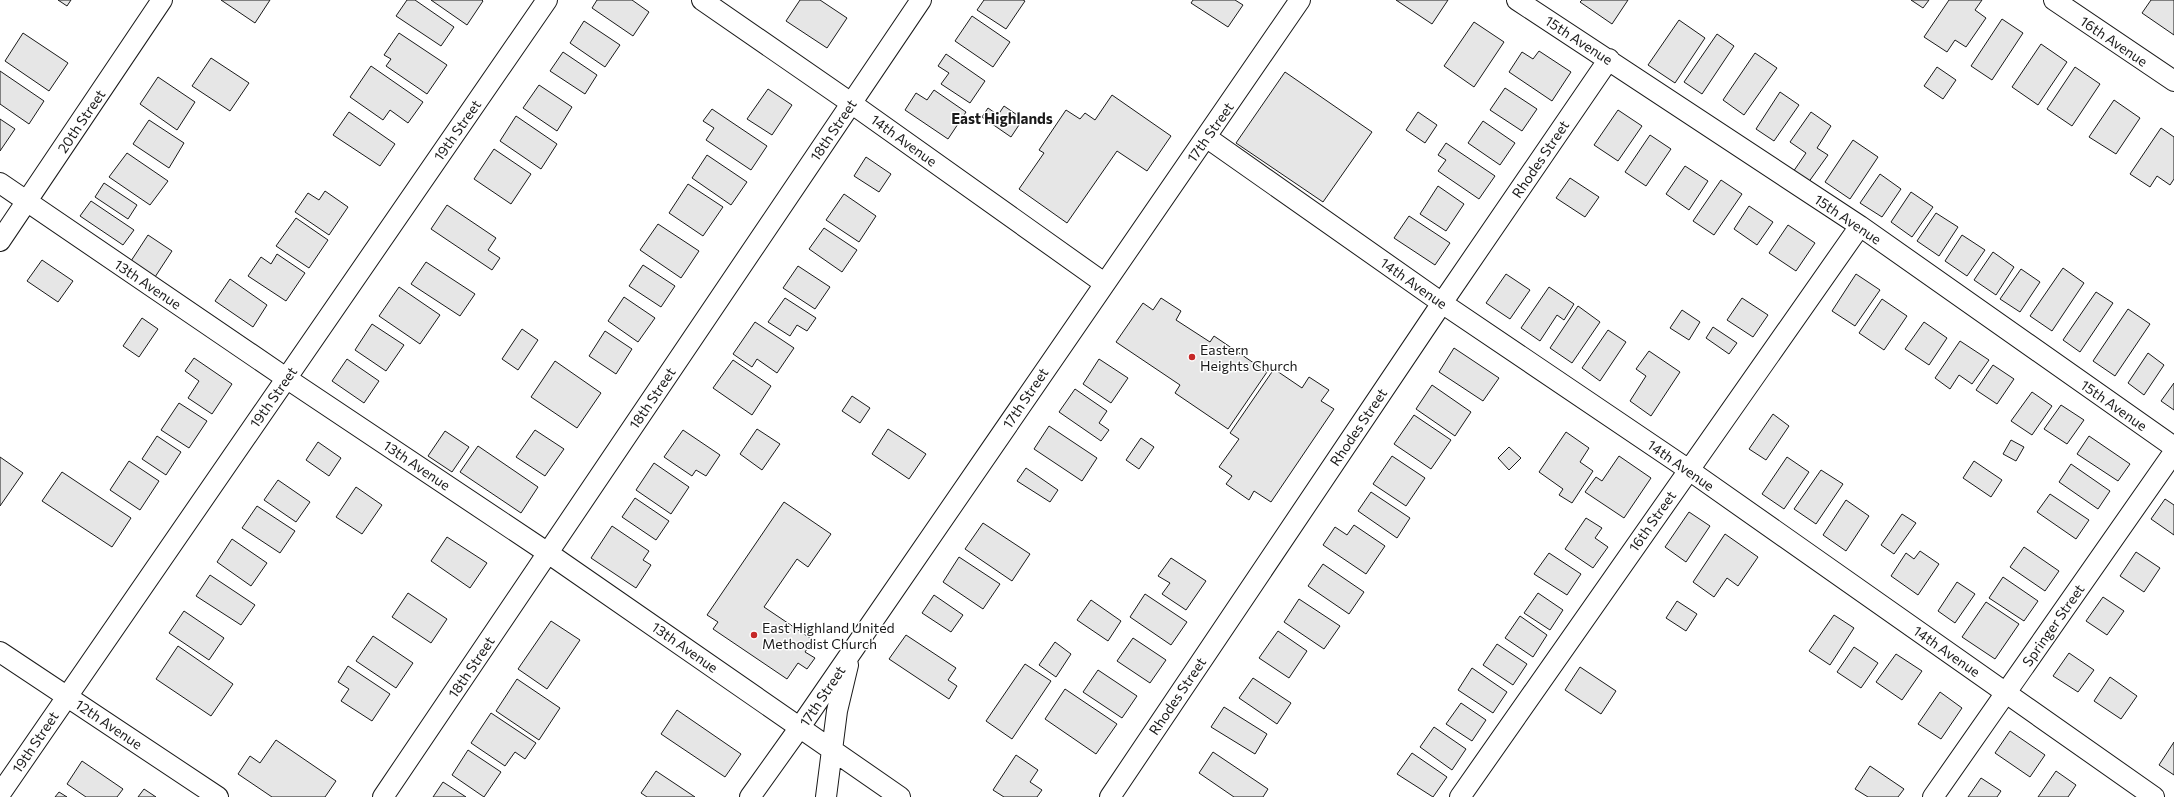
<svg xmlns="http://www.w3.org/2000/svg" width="2174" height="797" font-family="Commissioner,sans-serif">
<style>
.building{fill:#e6e6e6;stroke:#1a1a1a}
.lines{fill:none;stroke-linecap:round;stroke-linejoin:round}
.minor-casing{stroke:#1a1a1a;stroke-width:22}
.minor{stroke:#fff;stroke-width:20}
.poi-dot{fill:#c62828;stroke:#fff;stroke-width:1.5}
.labels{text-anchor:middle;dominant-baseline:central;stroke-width:3;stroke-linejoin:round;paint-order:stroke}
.street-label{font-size:14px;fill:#1a1a1a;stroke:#fff}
.poi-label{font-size:14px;fill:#1a1a1a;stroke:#fff;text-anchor:start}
.neighbourhood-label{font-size:15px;font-weight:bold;fill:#1a1a1a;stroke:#fff}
</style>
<rect width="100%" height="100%" fill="#fff"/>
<path class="building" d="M58,0H71L67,6Z
M221,0H270L255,23Z
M407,0H415L454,27L441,46L396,16Z
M431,0H482L483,1L467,25Z
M597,0H632L649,12L633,36L592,8Z
M800,0H820L847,18L827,48L786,21Z
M984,0H1023L1025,1L1006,29L977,10Z
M1193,0H1235L1243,5L1228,27L1191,3Z
M1396,0H1448L1432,24Z
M1582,0H1628L1612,24L1580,2Z
M1911,0H1929L1923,8Z
M1949,0H1982L1975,10L1986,18L1966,47L1955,40L1947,52L1924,37Z
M2151,0H2174V35L2142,13Z
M972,16L1010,42L993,67L955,41Z
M2002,19L2023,33L1992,80L1971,66Z
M1679,20L1705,38L1675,83L1648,65Z
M584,21L620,45L605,67L570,43Z
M1474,22L1504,42L1474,87L1444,66Z
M23,33L68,63L49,91L5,61Z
M399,33L447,65L427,94L386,66L391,59L384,55Z
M1717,34L1734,46L1702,94L1684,82Z
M2041,44L2067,62L2038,105L2012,87Z
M1539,51L1571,72L1552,101L1509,72L1522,52L1533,59Z
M563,52L597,75L585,94L550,71Z
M1755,53L1777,68L1744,115L1723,100Z
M946,54L985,81L970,103L941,84L949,73L938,66Z
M211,58L249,83L230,111L192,86Z
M371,66L423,102L408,123L390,110L383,120L350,97Z
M1937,67L1956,80L1943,99L1924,86Z
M2075,67L2100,84L2072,126L2047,109Z
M0,71L44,101L29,124L0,104Z
M1285,72L1372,132L1323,202L1236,143Z
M158,77L195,102L177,130L140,104Z
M539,85L572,107L557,131L523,108Z
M1505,88L1537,109L1522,131L1490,110Z
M768,89L792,105L772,135L747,119Z
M934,90L966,112L948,139L905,110L916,93L927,100Z
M1780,92L1799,105L1774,141L1756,129Z
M1112,95L1171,136L1147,171L1117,151L1067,223L1019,189L1044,153L1039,150L1066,110L1080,119L1085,113L1095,120Z
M2114,100L2140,118L2116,154L2089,137Z
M1004,106L1023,119L1011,137L982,117L988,108L998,115Z
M712,109L767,146L751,170L706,140L714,128L703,121Z
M1618,110L1642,126L1618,161L1594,145Z
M349,112L395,144L380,166L333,135Z
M1418,112L1437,125L1425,143L1406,130Z
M1811,112L1831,126L1817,148L1828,155L1808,183L1793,172L1806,153L1790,142Z
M516,116L557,144L541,169L500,141Z
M0,119L15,129L0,151Z
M149,120L184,143L169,168L133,144Z
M1483,121L1515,143L1500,165L1468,143Z
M2161,128L2174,137V179L2170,185L2157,176L2150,187L2130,174Z
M1650,135L1671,149L1646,186L1625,172Z
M1853,140L1878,157L1850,199L1825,182Z
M1446,143L1495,176L1479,199L1438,171L1446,160L1438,155Z
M494,149L531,174L511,204L474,179Z
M127,153L168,181L150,205L109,177Z
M707,155L747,182L731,205L692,178Z
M866,157L891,174L879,192L854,176Z
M1685,166L1708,181L1689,210L1666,194Z
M1880,174L1901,189L1882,217L1860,203Z
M1570,178L1599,197L1585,217L1556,198Z
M1721,180L1742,194L1714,235L1693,221Z
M104,183L137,205L128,219L95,197Z
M688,184L723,207L703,236L669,213Z
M1438,186L1464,204L1446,231L1420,214Z
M325,191L348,207L329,235L295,212L308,193L319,200Z
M1911,192L1933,207L1912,237L1891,222Z
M844,194L876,216L859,242L826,220Z
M91,201L134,230L123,245L80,216Z
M447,205L496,238L488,250L500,258L492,270L431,229Z
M1749,206L1773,222L1757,245L1734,229Z
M1936,213L1958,227L1939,256L1917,241Z
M1409,216L1450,243L1435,265L1394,238Z
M296,218L328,240L309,268L276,246Z
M658,224L699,251L681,278L640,250Z
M1788,225L1815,243L1796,271L1769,253Z
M824,228L857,250L842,272L809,249Z
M148,235L172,251L155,277L131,261Z
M1962,235L1985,250L1967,276L1945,261Z
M1993,252L2014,267L1996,295L1974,280Z
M277,254L305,273L286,301L248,276L261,257L271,264Z
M42,260L73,281L58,302L27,281Z
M426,262L475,294L460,316L411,284Z
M643,265L675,286L661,307L629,286Z
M798,266L830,287L815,309L783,288Z
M2063,268L2084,283L2052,331L2030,316Z
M2021,269L2040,282L2020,312L2000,299Z
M1506,274L1530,290L1510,319L1486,303Z
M1856,274L1880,290L1855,326L1832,311Z
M230,279L267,305L253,327L215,301Z
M399,287L440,315L420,344L379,316Z
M1549,287L1574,304L1564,320L1557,315L1540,341L1521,328Z
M2096,292L2113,303L2080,352L2063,340Z
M624,297L655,318L638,342L608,321Z
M785,298L816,318L807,331L797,325L790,336L768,322Z
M1161,298L1181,311L1176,320L1210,342L1214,336L1267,372L1228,429L1175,393L1180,385L1116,342L1143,303L1153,310Z
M1742,298L1768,315L1753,337L1727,320Z
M1882,299L1907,316L1884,350L1859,333Z
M1578,306L1600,322L1572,363L1550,348Z
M2128,309L2150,324L2115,376L2093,361Z
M1682,310L1700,322L1689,340L1670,328Z
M142,318L158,329L139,357L123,346Z
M755,322L794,348L777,373L757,359L752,367L733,354Z
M1924,322L1947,338L1929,365L1905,349Z
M372,324L404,345L386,371L355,350Z
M1713,327L1737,343L1729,354L1706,338Z
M522,329L538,340L518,370L502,359Z
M1608,330L1626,342L1600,381L1582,368Z
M605,331L632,349L616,374L589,356Z
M1960,341L1989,360L1972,384L1959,375L1950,389L1935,378Z
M1454,348L1499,378L1483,401L1439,372Z
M1649,351L1680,372L1651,416L1630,401L1646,376L1636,369Z
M2148,353L2164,365L2144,395L2128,383Z
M194,358L232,384L212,414L188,398L199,381L185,371Z
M347,359L379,381L364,403L332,381Z
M1099,359L1128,378L1111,403L1083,384Z
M733,360L771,386L752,415L713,388Z
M555,361L601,393L577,428L531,397Z
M1993,365L2014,379L1997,404L1976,390Z
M1274,369L1302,388L1309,377L1329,390L1321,401L1334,409L1271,502L1254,491L1249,500L1226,484L1232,476L1219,467L1239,439L1230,433Z
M2174,383V410L2161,401Z
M1432,385L1471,412L1455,436L1416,409Z
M1075,389L1107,411L1099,423L1109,430L1101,441L1059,412Z
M2032,392L2052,406L2032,435L2011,421Z
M852,396L870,408L860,423L842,411Z
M179,403L207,421L189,448L161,430Z
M2061,405L2084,420L2067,444L2044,429Z
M1773,414L1789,426L1766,460L1749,449Z
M1414,415L1451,440L1431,469L1394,444Z
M1049,426L1097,458L1082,481L1034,449Z
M757,429L780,444L762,470L740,454Z
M888,429L926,454L909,479L872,454Z
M535,430L564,449L545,476L516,457Z
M683,430L720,455L706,476L696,470L692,476L664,457Z
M445,431L469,447L452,472L428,456Z
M1566,432L1589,448L1580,462L1593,471L1572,503L1559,495L1563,489L1539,472Z
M157,436L181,452L166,475L142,459Z
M2089,436L2130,464L2118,481L2077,454Z
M1141,438L1154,447L1139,469L1126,460Z
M2011,440L2024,447L2016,461L2003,454Z
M318,442L341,458L329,476L306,460Z
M478,446L538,487L521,513L460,472Z
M1509,447L1521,458L1509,470L1498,458Z
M1392,456L1425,478L1406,506L1373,484Z
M1619,456L1651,478L1624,518L1585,492L1596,477L1602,481Z
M0,457L23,473L0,506Z
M1787,457L1809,472L1784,509L1762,494Z
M129,461L159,481L140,510L110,490Z
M1974,461L2002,480L1991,497L1963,478Z
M654,463L689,487L671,514L636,490Z
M2071,464L2110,491L2098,509L2059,482Z
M1026,468L1058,490L1050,502L1017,481Z
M1821,470L1843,484L1816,524L1794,509Z
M62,472L131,518L112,547L42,501Z
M278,480L310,502L296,522L264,500Z
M356,487L382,505L362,534L336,517Z
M1371,492L1410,518L1397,538L1358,511Z
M2050,494L2089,520L2076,539L2037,512Z
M635,498L669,521L656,540L622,517Z
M2165,499L2174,505V535L2151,519Z
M1846,500L1869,516L1846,551L1823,535Z
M784,502L831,534L808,567L797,559L764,607L813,640L805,652L815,658L807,669L798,663L787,679L713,629L718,622L707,615Z
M257,506L295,531L280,553L242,528Z
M1689,512L1710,526L1686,562L1665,547Z
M1902,514L1916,523L1894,554L1881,545Z
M1586,518L1602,528L1595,538L1608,547L1593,568L1565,549Z
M983,523L1030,554L1012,581L965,549Z
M1354,525L1385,546L1366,574L1323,545L1335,527L1347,535Z
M612,526L649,551L643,560L651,565L636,588L591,558Z
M1725,534L1758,557L1738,586L1727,578L1714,597L1693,582Z
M447,537L487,563L470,588L431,561Z
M232,539L267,563L251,586L217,562Z
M2024,547L2059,571L2045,591L2010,567Z
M1920,551L1939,564L1918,595L1891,576L1906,553L1914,559Z
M2136,552L2160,568L2144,592L2120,576Z
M1549,553L1581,574L1567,595L1534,574Z
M959,557L1000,584L983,609L943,582Z
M1171,558L1206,581L1186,610L1162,594L1170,583L1158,576Z
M1323,564L1364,592L1349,614L1308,586Z
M210,575L255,605L241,625L196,596Z
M2003,577L2038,601L2024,621L1989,598Z
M1957,582L1975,594L1955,623L1938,611Z
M408,593L447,619L431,643L392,617Z
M1538,593L1563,610L1550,630L1524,613Z
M1145,594L1187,622L1171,645L1130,617Z
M934,595L963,615L951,632L922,613Z
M2103,597L2124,611L2107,635L2086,621Z
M1299,599L1340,626L1324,649L1284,622Z
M1091,600L1121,621L1108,641L1077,620Z
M1677,601L1697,614L1686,631L1666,618Z
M1986,602L2019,624L1995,659L1962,637Z
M184,611L224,638L209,660L169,633Z
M1834,615L1854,628L1830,665L1809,651Z
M1520,616L1547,635L1533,657L1505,638Z
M551,621L580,640L547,689L518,669Z
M1278,631L1307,651L1289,678L1259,658Z
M906,635L956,668L948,680L957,686L949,699L889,659Z
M373,636L413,663L396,688L356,661Z
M1133,638L1166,660L1150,683L1117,661Z
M1055,642L1071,654L1056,677L1039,665Z
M1497,644L1527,664L1513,685L1483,665Z
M178,646L233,684L211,716L156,679Z
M1854,647L1878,663L1861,688L1837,672Z
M2069,653L2094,670L2078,692L2053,676Z
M1896,654L1922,671L1902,700L1876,682Z
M1025,664L1051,681L1012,739L986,721Z
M348,666L390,694L372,721L341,701L349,689L338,682Z
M1580,667L1616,691L1601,714L1565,690Z
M1472,668L1507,692L1493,713L1458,690Z
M1098,670L1137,696L1122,718L1083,692Z
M2110,677L2137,696L2121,719L2094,701Z
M1253,678L1291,703L1277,724L1239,698Z
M517,679L560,708L539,740L496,711Z
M1065,689L1117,724L1096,754L1045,719Z
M1940,692L1962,708L1941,739L1918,724Z
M1461,703L1486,720L1472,741L1446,724Z
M1224,707L1267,734L1255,754L1211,727Z
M677,710L741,754L725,777L661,734Z
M491,713L536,743L525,759L515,752L505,766L471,743Z
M1434,727L1466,749L1452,770L1420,747Z
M2010,731L2045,755L2030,777L1995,753Z
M276,740L336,781L325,797H272L238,774L250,756L260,763Z
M2174,742V775L2159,765Z
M468,750L501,772L484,797L452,775Z
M1213,752L1268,789L1263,797H1234L1199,773Z
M1412,753L1447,777L1433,797L1397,774Z
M1016,755L1038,770L1030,782L1042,790L1037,797H1004L993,790Z
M82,761L123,789L117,797H86L67,784Z
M1870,766L1904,789L1898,797H1868L1855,789Z
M656,771L695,797H647L641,793Z
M2056,771L2076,785L2068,797H2038Z
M1981,778L2001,791L1997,797H1968Z
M443,782L466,797H433Z
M144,789L156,797H138Z
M59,792L67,797H55Z"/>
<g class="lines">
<defs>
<path id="minor" d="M702,0L851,103L1104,283
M1517,0L1860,226L2174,447
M2054,0L2174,81
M1206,137L1442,303L1689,470L2154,797
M0,183L286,378L548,553L900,797
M0,241L162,0
M0,652L218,797
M0,794L547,0
M383,797L921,0
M750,797L800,727L1300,0
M826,797L837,711L848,665
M1110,797L1442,303L1609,59
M1460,797L1860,226
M1933,797L2174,452"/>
</defs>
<use href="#minor" class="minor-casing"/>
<use href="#minor" class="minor"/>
</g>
<g class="poi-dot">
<circle cx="1192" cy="357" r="4"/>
<circle cx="754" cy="635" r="4"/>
</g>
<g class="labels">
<g class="street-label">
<text transform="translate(1579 40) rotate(33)">15th Avenue</text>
<text transform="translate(2114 41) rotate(34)">16th Avenue</text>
<text transform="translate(81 121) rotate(-56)">20th Street</text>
<text transform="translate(457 130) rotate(-55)">19th Street</text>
<text transform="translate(833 130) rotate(-56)">18th Street</text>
<text transform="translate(1210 132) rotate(-55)">17th Street</text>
<text transform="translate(904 140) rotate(36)">14th Avenue</text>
<text transform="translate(1540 159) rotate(-56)">Rhodes Street</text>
<text transform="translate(1848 219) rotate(34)">15th Avenue</text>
<text transform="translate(1414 283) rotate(35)">14th Avenue</text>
<text transform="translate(148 284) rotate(34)">13th Avenue</text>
<text transform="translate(273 397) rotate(-55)">19th Street</text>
<text transform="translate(652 398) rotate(-56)">18th Street</text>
<text transform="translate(1025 398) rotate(-56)">17th Street</text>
<text transform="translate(2114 405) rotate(35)">15th Avenue</text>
<text transform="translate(1358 427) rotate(-56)">Rhodes Street</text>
<text transform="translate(417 465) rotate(34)">13th Avenue</text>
<text transform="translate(1681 465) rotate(35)">14th Avenue</text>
<text transform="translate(1652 521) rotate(-55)">16th Street</text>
<text transform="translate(2053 625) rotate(-55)">Springer Street</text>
<text transform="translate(685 647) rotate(35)">13th Avenue</text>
<text transform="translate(1947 651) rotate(35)">14th Avenue</text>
<text transform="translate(471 667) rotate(-56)">18th Street</text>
<text transform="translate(822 696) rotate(-56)">17th Street</text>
<text transform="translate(1177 696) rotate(-56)">Rhodes Street</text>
<text transform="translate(109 724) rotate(34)">12th Avenue</text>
<text transform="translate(35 742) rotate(-56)">19th Street</text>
</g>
<g class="poi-label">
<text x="1200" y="349">Eastern<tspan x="1200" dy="16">Heights Church</tspan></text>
<text x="762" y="627">East Highland United<tspan x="762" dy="16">Methodist Church</tspan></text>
</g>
<g class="neighbourhood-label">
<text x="1002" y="118">East Highlands</text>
</g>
</g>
</svg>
